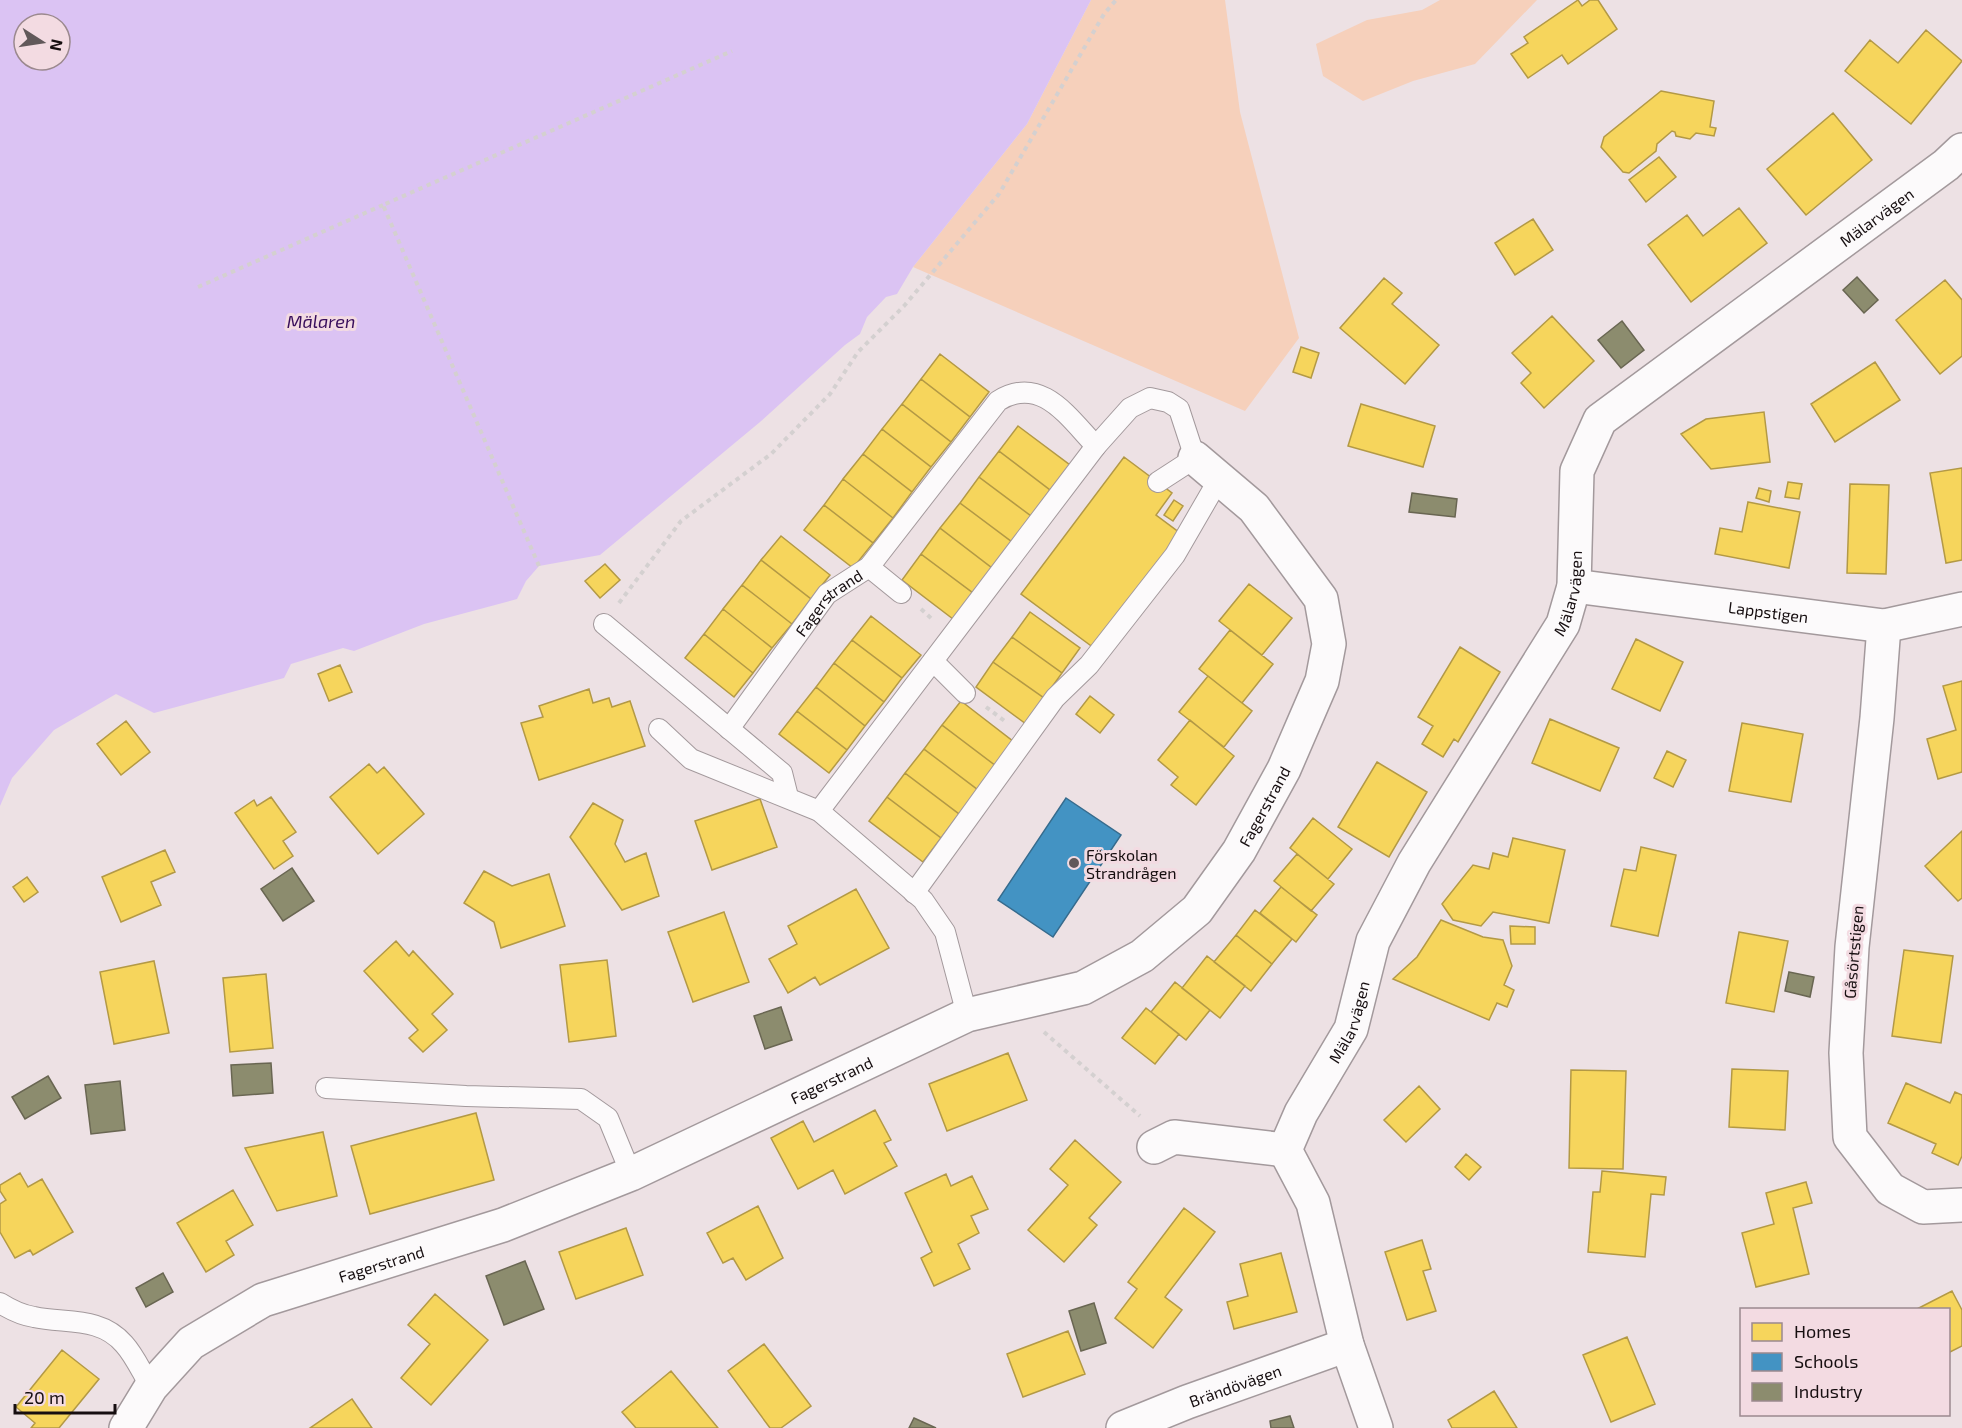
<svg xmlns="http://www.w3.org/2000/svg" width="1962" height="1428" font-family="'Exo 2',sans-serif">
<style>
.green{fill:#f6d0bb}
.water{fill:#dbc3f3;fill-rule:evenodd}
.homes{fill:#f6d55c;stroke:#b39945;stroke-width:1.5}
.schools{fill:#4393c3;stroke:#366b8d;stroke-width:1.5}
.industry{fill:#8c8c6e;stroke:#696652;stroke-width:1.5}
.lines{fill:none;stroke-linecap:round;stroke-linejoin:round}
.lane-casing{stroke:#a3999c;stroke-width:22}
.street-casing{stroke:#a3999c;stroke-width:36}
.path{stroke:#d4d0d0;stroke-width:4;stroke-dasharray:4.5 4.5;stroke-linecap:butt}
.lane{stroke:#fcfafb;stroke-width:20}
.street{stroke:#fcfafb;stroke-width:33}
.poi-dot{fill:#61585a;stroke:#f3dbe2;stroke-width:2}
.labels{text-anchor:middle;dominant-baseline:central;stroke-width:6;stroke-linejoin:round;paint-order:stroke}
.street-label{font-size:16px;fill:#160e10;stroke:#f3dbe2}
.poi-label{font-size:16px;fill:#160e10;stroke:#f3dbe2;text-anchor:start}
.water-label{font-size:18px;font-style:italic;fill:#390e5c;stroke:#f3dbe2}
</style>
<rect width="100%" height="100%" fill="#ede1e4"/>
<path class="green" d="M1091,0H1225L1240,112L1299,338L1245,411L913,267L1027,124Z
M1440,0H1537L1475,64L1413,81L1363,101L1323,76L1316,44L1367,20L1422,10Z"/>
<path class="water" d="M0,0H1091L1027,124L913,267L897,294L886,297L867,317L860,334L845,345L760,422L600,555L539,566L526,581L517,599L424,624L354,651L343,648L291,664L284,678L154,713L116,694L54,730L12,778L0,806ZM24,24H60V60H24Z"/>
<path class="homes" d="M1578,0L1582,6L1590,0H1598L1617,29L1568,64L1562,55L1528,78L1511,54L1528,43L1524,37Z
M1926,30L1962,61L1911,124L1845,71L1870,40L1898,63Z
M1661,91L1714,101L1710,127L1716,128L1714,136L1696,133L1690,139L1676,136L1675,132L1672,131L1657,144L1656,151L1629,173L1623,172L1601,147L1604,137Z
M1833,113L1872,160L1806,215L1767,169Z
M1659,157L1676,177L1646,202L1629,180Z
M1739,208L1767,243L1691,302L1648,245L1687,215L1703,236Z
M1533,219L1553,250L1515,275L1495,243Z
M1384,278L1402,293L1392,304L1439,345L1405,384L1340,328Z
M1945,280L1962,300V356L1940,374L1896,320Z
M1552,316L1594,361L1544,408L1521,383L1531,373L1512,353Z
M1301,347L1319,353L1311,378L1293,372Z
M940,354L989,392L970,417L921,379Z
M1875,362L1900,400L1835,442L1811,404Z
M921,379L970,417L951,442L902,404Z
M902,404L951,442L931,467L882,429Z
M1361,404L1435,426L1423,467L1348,446Z
M1764,412L1770,462L1711,469L1681,434L1706,419Z
M1018,426L1070,465L1050,490L999,451Z
M882,429L931,467L912,492L863,454Z
M999,451L1050,490L1031,516L979,477Z
M863,454L912,492L893,518L843,479Z
M1124,457L1172,493L1156,515L1180,533L1094,648L1021,594Z
M1962,468V560L1946,563L1930,473Z
M979,477L1031,516L1012,542L960,503Z
M843,479L893,518L873,543L824,505Z
M1788,482L1802,484L1799,499L1785,497Z
M1850,484L1889,485L1886,574L1847,573Z
M1759,488L1771,491L1769,502L1756,498Z
M1174,500L1183,506L1173,521L1164,515Z
M1748,502L1800,512L1789,568L1715,554L1720,528L1742,532Z
M960,503L1012,542L992,568L940,528Z
M824,505L873,543L853,568L804,530Z
M940,528L992,568L973,593L921,554Z
M781,536L830,575L811,599L761,560Z
M921,554L973,593L953,619L902,580Z
M761,560L811,599L792,624L742,585Z
M605,564L620,580L600,598L585,581Z
M1249,584L1292,618L1262,655L1219,621Z
M742,585L792,624L772,648L723,609Z
M723,609L772,648L753,673L704,634Z
M1030,612L1080,648L1062,673L1012,637Z
M871,616L921,655L902,678L852,640Z
M1230,630L1273,664L1242,703L1199,669Z
M704,634L753,673L734,697L685,658Z
M1012,637L1062,673L1044,698L993,662Z
M1636,639L1683,662L1660,711L1612,689Z
M852,640L902,678L884,702L834,663Z
M1460,647L1500,672L1458,742L1454,739L1443,757L1422,744L1433,726L1418,717Z
M993,662L1044,698L1026,724L976,687Z
M834,663L884,702L865,726L816,687Z
M340,665L352,692L329,701L318,674Z
M1208,676L1252,711L1224,747L1179,712Z
M1962,681V772L1938,779L1927,739L1956,730L1943,686Z
M816,687L865,726L847,750L797,711Z
M589,689L593,703L609,698L612,707L630,701L645,746L539,780L521,723L543,717L539,706Z
M1090,696L1114,715L1100,733L1076,714Z
M961,701L1014,742L996,766L942,725Z
M797,711L847,750L829,773L779,734Z
M1550,719L1619,748L1600,791L1532,763Z
M1190,720L1234,756L1196,805L1171,785L1178,777L1158,760Z
M126,721L150,752L121,775L97,744Z
M1742,723L1803,734L1791,802L1729,791Z
M942,725L996,766L978,790L924,749Z
M924,749L978,790L959,814L905,773Z
M1667,751L1686,760L1673,787L1654,778Z
M1377,762L1427,792L1389,857L1338,827Z
M369,764L377,773L384,767L424,814L378,854L330,797Z
M905,773L959,814L941,838L887,797Z
M271,797L296,832L283,841L293,856L274,869L235,813L254,800L257,806Z
M887,797L941,838L923,862L869,821Z
M760,799L777,847L712,870L695,821Z
M593,803L623,820L615,844L625,862L646,853L659,896L622,910L570,837Z
M1313,818L1352,849L1328,879L1290,848Z
M1962,831V898L1958,901L1925,866Z
M1513,838L1565,850L1549,923L1493,912L1481,926L1453,920L1442,904L1473,865L1489,869L1493,853L1508,857Z
M1641,847L1676,855L1658,936L1611,926L1624,869L1636,871Z
M165,850L175,872L151,882L161,905L121,922L102,877Z
M1297,854L1334,884L1311,911L1274,881Z
M484,871L512,886L549,874L565,926L501,948L494,922L464,903Z
M27,877L38,892L24,902L13,887Z
M1281,887L1317,915L1296,942L1260,913Z
M856,889L889,948L820,985L815,977L788,993L769,959L797,944L788,926Z
M1255,910L1292,939L1272,964L1236,935Z
M724,912L749,982L693,1002L668,932Z
M1441,920L1483,937L1503,940L1512,966L1504,985L1514,990L1507,1007L1497,1003L1489,1020L1393,979L1417,957Z
M1510,926L1535,927V944H1511Z
M1739,932L1788,941L1774,1012L1726,1003Z
M1236,935L1272,964L1251,991L1214,962Z
M396,941L409,956L413,951L453,994L432,1014L447,1030L423,1052L409,1038L418,1030L364,971Z
M1904,950L1953,956L1941,1043L1892,1036Z
M1207,956L1245,986L1220,1018L1182,988Z
M607,960L616,1036L569,1042L560,965Z
M154,961L169,1033L114,1044L100,972Z
M266,974L273,1048L230,1052L223,978Z
M1175,982L1210,1010L1186,1040L1151,1012Z
M1146,1008L1179,1034L1155,1064L1122,1038Z
M1008,1053L1027,1100L947,1131L929,1084Z
M1732,1069L1788,1071L1785,1130L1729,1127Z
M1571,1070L1626,1071L1623,1169L1569,1168Z
M1906,1083L1950,1103L1955,1092L1962,1095V1156L1958,1165L1932,1153L1936,1144L1888,1123Z
M1419,1086L1440,1109L1406,1142L1384,1120Z
M875,1110L891,1140L884,1143L897,1166L845,1194L833,1170L798,1189L771,1138L803,1121L814,1142Z
M476,1113L494,1180L370,1214L351,1146Z
M323,1132L337,1196L277,1211L245,1148Z
M1075,1140L1121,1182L1089,1218L1097,1225L1064,1262L1028,1230L1068,1185L1050,1169Z
M1466,1154L1481,1167L1469,1180L1455,1167Z
M1602,1171L1666,1177L1664,1195L1651,1194L1645,1257L1588,1252L1593,1192H1600Z
M20,1173L28,1187L42,1179L73,1232L33,1255L30,1250L15,1258L0,1232V1204L6,1200L0,1191V1185Z
M946,1174L951,1186L972,1176L988,1209L971,1216L979,1233L958,1244L970,1269L934,1286L921,1258L932,1252L905,1193Z
M1806,1182L1812,1203L1793,1208L1809,1274L1756,1287L1742,1233L1774,1224L1766,1193Z
M233,1190L253,1225L226,1241L234,1255L206,1272L177,1223Z
M758,1206L783,1258L746,1280L733,1258L723,1263L707,1233Z
M1184,1208L1215,1232L1165,1297L1182,1310L1153,1348L1115,1318L1137,1289L1128,1282Z
M626,1228L643,1275L576,1299L559,1252Z
M1422,1240L1431,1269L1423,1271L1436,1311L1407,1320L1385,1252Z
M1281,1253L1297,1312L1234,1329L1227,1302L1248,1296L1240,1264Z
M1952,1291L1962,1310V1346L1948,1353V1310H1915Z
M435,1294L488,1340L431,1405L401,1378L430,1344L408,1325Z
M1068,1331L1085,1374L1023,1397L1007,1354Z
M1627,1337L1655,1404L1611,1422L1583,1355Z
M764,1344L811,1406L781,1428H770L728,1371Z
M62,1350L99,1379L59,1428H31L35,1423L16,1407Z
M671,1371L718,1428H636L622,1412Z
M1494,1391L1517,1428H1452L1448,1420Z
M352,1399L372,1428H310Z"/>
<path class="schools" d="M1066,798L1121,835L1053,937L998,900Z"/>
<path class="industry" d="M1857,277L1878,300L1864,313L1843,290Z
M1622,321L1644,350L1621,368L1598,340Z
M1412,493L1457,499L1455,517L1409,512Z
M292,868L314,901L283,921L261,889Z
M1789,972L1814,977L1810,997L1785,991Z
M781,1007L792,1040L765,1049L754,1016Z
M271,1063L273,1093L233,1096L231,1065Z
M48,1076L61,1098L25,1119L12,1097Z
M120,1081L125,1130L91,1134L85,1085Z
M525,1261L544,1309L504,1325L486,1276Z
M163,1273L173,1292L146,1307L136,1288Z
M1094,1303L1106,1343L1081,1351L1069,1311Z
M1290,1416L1294,1428H1271L1270,1421Z
M914,1418L936,1428H909Z"/>
<g class="lines">
<defs>
<g id="lane">
<path d="M869,567L901,593"/>
<path d="M604,624L782,773L788,797"/>
<path d="M933,661L965,693"/>
<path d="M659,729L691,759L819,811L923,900L945,932L967,1015"/>
<path id="s1" d="M729,729L827,594L869,567L998,401C1041,374 1068,417 1096,446"/>
<path d="M819,811L1096,446L1130,408L1150,398L1168,402L1179,409L1195,458L1158,482"/>
<path d="M914,893L1055,698L1089,665L1175,555L1219,479"/>
<path d="M326,1088L466,1096L581,1099L608,1118L631,1174"/>
<path d="M0,1303C11,1310 21,1315 34,1317C65,1324 100,1316 124,1344C135,1356 142,1373 151,1387"/>
</g>
<g id="street">
<path id="s2" d="M1574,586L1884,626L1962,609"/>
<path d="M1884,626L1877,718L1852,947L1846,1053L1850,1137L1890,1189L1923,1207L1962,1205"/>
<path d="M1154,1147L1174,1137L1285,1150"/>
<path id="s3" d="M126,1428L151,1387L191,1343L263,1300L503,1225L631,1174L967,1015L1083,988L1142,956L1197,910L1239,851L1284,769L1322,681L1329,644L1321,599L1254,508L1195,458"/>
<path id="s4" d="M1123,1428L1187,1402L1347,1345"/>
<path id="s5" d="M1376,1428L1347,1345L1313,1203L1285,1150L1301,1113L1351,1029L1373,941L1414,863L1563,624L1574,586L1577,471L1600,420L1946,165L1962,150"/>
</g>
</defs>
<use href="#lane" class="lane-casing"/>
<use href="#street" class="street-casing"/>
<path class="path" d="M198,287L383,205
M539,566L383,205L732,51
M619,603L681,521L771,454L830,394L858,352L904,306L999,194L1104,14L1116,0
M921,609L933,620
M986,707L1006,722
M1044,1032L1140,1116"/>
<use href="#lane" class="lane"/>
<use href="#street" class="street"/>
</g>
<circle class="poi-dot" cx="1074" cy="863" r="6"/>
<g class="labels">
<g class="street-label">
<text stroke="none"><textPath href="#s5" startOffset="1446">Mälarvägen</textPath></text>
<text stroke="none"><textPath href="#s5" startOffset="924">Mälarvägen</textPath></text>
<text stroke="none"><textPath href="#s1" startOffset="162">Fagerstrand</textPath></text>
<text stroke="none"><textPath href="#s2" startOffset="196">Lappstigen</textPath></text>
<text stroke="none"><textPath href="#s3" startOffset="1334">Fagerstrand</textPath></text>
<text transform="translate(1853 952) rotate(-85)">Gåsörtstigen</text>
<text stroke="none"><textPath href="#s5" startOffset="438">Mälarvägen</textPath></text>
<text stroke="none"><textPath href="#s3" startOffset="802">Fagerstrand</textPath></text>
<text stroke="none"><textPath href="#s3" startOffset="315">Fagerstrand</textPath></text>
<text stroke="none"><textPath href="#s4" startOffset="120">Brändövägen</textPath></text>
</g>
<g class="poi-label">
<text x="1086" y="854">Förskolan<tspan x="1086" dy="18">Strandrågen</tspan></text>
</g>
<g class="water-label">
<text x="321" y="321">Mälaren</text>
</g>
</g>
<rect x="1740" y="1308" width="210" height="108" fill="#f3dbe2" stroke="#9b898e" stroke-width="1.5"/>
<rect x="1752" y="1323" width="30" height="18" fill="#f6d55c" stroke="#9b898e" stroke-width="1.5"/>
<text x="1794" y="1338" font-size="18" fill="#160e10">Homes</text>
<rect x="1752" y="1353" width="30" height="18" fill="#4393c3" stroke="#9b898e" stroke-width="1.5"/>
<text x="1794" y="1368" font-size="18" fill="#160e10">Schools</text>
<rect x="1752" y="1383" width="30" height="18" fill="#8c8c6e" stroke="#9b898e" stroke-width="1.5"/>
<text x="1794" y="1398" font-size="18" fill="#160e10">Industry</text>
<g transform="translate(42 42) rotate(102)"><circle r="28" fill="#f3dbe2" stroke="#9b898e" stroke-width="1.5"/>
<path d="M0-4.5L10 22L0 15L-10 22Z" fill="#61585a"/>
<text y="-9" font-size="16" font-weight="bold" text-anchor="middle" fill="#160e10">N</text>
</g>
<path d="M15 1404v9h100v-9" fill="none" stroke="#160e10" stroke-width="3"/>
<text x="24" y="1404" font-size="18" fill="#160e10" stroke="#f3dbe2" stroke-width="4.5" paint-order="stroke">20 m</text>
</svg>
